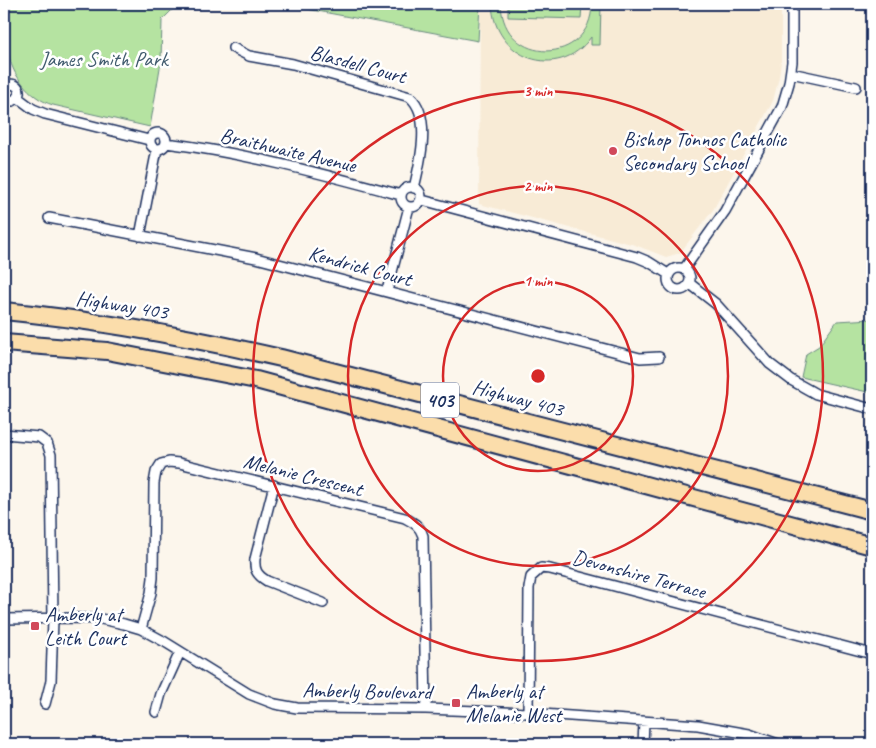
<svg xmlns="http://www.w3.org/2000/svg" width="876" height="748" font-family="Caveat,sans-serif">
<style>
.built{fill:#f8ebd6}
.green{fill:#b5e3a1;stroke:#688980}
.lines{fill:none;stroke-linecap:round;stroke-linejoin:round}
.street-casing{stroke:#1b2f5e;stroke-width:12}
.highway-casing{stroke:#1b2f5e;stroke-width:20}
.street{stroke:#fff;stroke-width:9}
.highway{stroke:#fbddab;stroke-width:16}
.ring{fill:none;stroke:#d62828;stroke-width:2.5}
.poi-dot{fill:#d1495b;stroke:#fff;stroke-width:2}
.labels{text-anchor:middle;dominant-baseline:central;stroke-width:5;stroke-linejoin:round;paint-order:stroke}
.shield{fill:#fff;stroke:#5f6d8e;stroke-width:1}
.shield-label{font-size:20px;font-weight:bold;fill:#1b2f5e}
.park-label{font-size:21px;fill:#425c6f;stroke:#fff}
.street-label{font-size:21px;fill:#1b2f5e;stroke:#fff}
.poi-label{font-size:21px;fill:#1b2f5e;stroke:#fff;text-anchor:start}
.centre{fill:#d62828;stroke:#fff;stroke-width:2.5}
.ring-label{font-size:15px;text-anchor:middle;font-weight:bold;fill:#d62828;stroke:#fff;stroke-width:5;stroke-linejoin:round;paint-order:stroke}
</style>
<rect width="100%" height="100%" fill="#fcf6ec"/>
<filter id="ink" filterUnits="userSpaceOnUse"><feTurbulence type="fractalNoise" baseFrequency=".02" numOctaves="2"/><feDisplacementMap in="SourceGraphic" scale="10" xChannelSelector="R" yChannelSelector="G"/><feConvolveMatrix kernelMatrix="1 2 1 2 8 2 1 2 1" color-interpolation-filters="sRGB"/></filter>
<g filter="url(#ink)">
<path class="built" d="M480,4H781V62L779,77L773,101L713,210L680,253L666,257L635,245L479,204Z"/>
<path class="green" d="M8,4H178L162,20L161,62L150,127L53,105C40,101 31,94 22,83C2,58 8,34 8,4Z
M280,4H480L478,41Z
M492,4H501C503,67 591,66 592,4H601L600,45H591V37C558,83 494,58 492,4Z
M508,4H582L581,19L508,17Z
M872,319V393L801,377L806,354L819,346L837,321Z"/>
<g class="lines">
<defs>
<path id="street" d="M233,48L249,56L293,64L410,97C432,116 420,163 414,188
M791,73L856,87
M4,87C16,78 26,93 13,101L7,100L4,98
M17,97L33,109L45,114L149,140
M150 141a8 8 0 1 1 16 0a8 8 0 1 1-16 0Z
M166,143C246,153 323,174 401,195
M401 197a10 10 0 1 1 20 0a10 10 0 1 1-20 0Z
M422,200L637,257L649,262L668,274
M49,218L256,258L640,358L659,357
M140,236L157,149
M668 279a11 11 0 1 1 22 0a11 11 0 1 1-22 0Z
M684,269L725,211L782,107L789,83L792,62V4
M689,283L716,304L770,364L791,380L816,394L872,409
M387,291L409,207
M4,434L39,437L47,443L51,455L53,619L51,681L45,704
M274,485L255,559C254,570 257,575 267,581L323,603
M4,619L77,618L101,619L124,624L141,629L165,642L249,694L275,704L297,708L426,709L528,713L698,725L749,734L778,744
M141,629L151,593L153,578L154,483L156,472L161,464L169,462L179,463L405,518C414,523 420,526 423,536L426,709
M156,712L161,694L180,652
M528,713L529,588L531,577L541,568L550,569L872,654
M643,744L644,722"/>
<path id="highway" d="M4,311C97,320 189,337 281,358L872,511
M4,343L107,351L256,380L872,546"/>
</defs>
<use href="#street" class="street-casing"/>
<use href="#highway" class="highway-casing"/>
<use href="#street" class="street"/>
<use href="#highway" class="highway"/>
</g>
</g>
<g class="ring">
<circle cx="538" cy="376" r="95"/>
<circle cx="538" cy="376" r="190"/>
<circle cx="538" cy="376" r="285"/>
</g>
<g class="poi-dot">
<circle cx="613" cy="151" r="5"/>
<rect x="30" y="621" width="10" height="10" rx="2.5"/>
<rect x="451" y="698" width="10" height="10" rx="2.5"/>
</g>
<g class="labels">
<rect class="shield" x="421" y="382.5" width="38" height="35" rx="4"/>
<g class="shield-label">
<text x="440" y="400">403</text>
</g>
<g class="park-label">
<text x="104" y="59">James Smith Park</text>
</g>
<g class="street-label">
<text transform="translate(358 64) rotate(15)">Blasdell Court</text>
<text transform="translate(288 150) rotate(13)">Braithwaite Avenue</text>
<text transform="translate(360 266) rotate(15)">Kendrick Court</text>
<text transform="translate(122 305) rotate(9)">Highway 403</text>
<text transform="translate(518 398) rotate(15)">Highway 403</text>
<text transform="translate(303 475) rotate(14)">Melanie Crescent</text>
<text transform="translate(639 574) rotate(15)">Devonshire Terrace</text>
<text transform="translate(367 691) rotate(1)">Amberly Boulevard</text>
</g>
<g class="poi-label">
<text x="623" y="139">Bishop Tonnos Catholic<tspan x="623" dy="24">Secondary School</tspan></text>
<text x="45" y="614">Amberly at<tspan x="45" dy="24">Leith Court</tspan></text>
<text x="466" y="691">Amberly at<tspan x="466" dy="24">Melanie West</tspan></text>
</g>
</g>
<circle cx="538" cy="376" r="8" class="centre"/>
<g class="ring-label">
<text x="538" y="96">3 min</text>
<text x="538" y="191">2 min</text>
<text x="538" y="286">1 min</text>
</g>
<rect width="876" height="748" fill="none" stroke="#fff" stroke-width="20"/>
<rect x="10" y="10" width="856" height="728" fill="none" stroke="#1b2f5e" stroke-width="2" filter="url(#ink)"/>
</svg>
